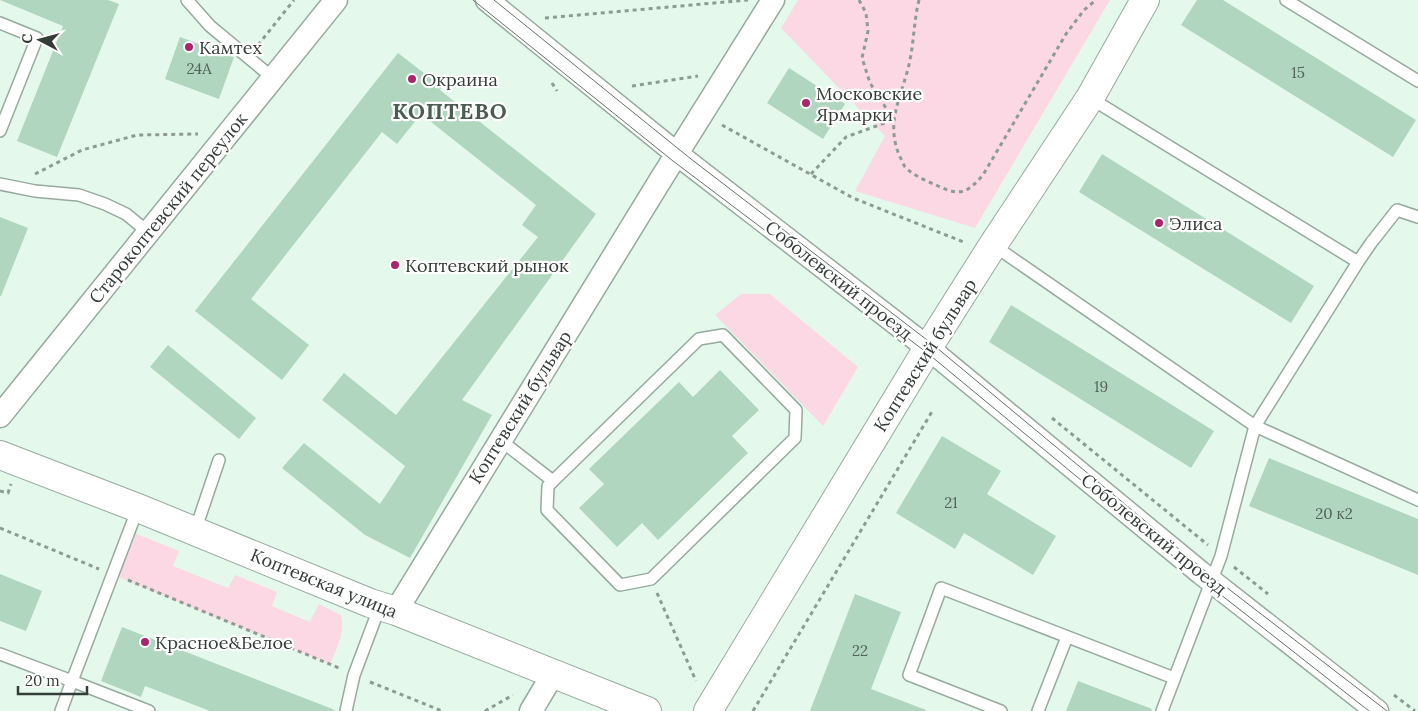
<svg xmlns="http://www.w3.org/2000/svg" width="1418" height="711" font-family="Lora,serif">
<style>
.green{fill:#fcd8e4}
.building{fill:#b0d6bf}
.lines{fill:none;stroke-linecap:round;stroke-linejoin:round}
.service-casing{stroke:#96aa9e;stroke-width:14}
.minor-casing{stroke:#96aa9e;stroke-width:25}
.tertiary-casing{stroke:#96aa9e;stroke-width:30}
.path{stroke:#8d9b92;stroke-width:3;stroke-dasharray:4 4;stroke-linecap:butt}
.service{stroke:#fff;stroke-width:11}
.minor{stroke:#fff;stroke-width:22}
.tertiary{stroke:#fff;stroke-width:28}
.tram{stroke:#65716a;stroke-width:1}
.poi-dot{fill:#ac256a;stroke:#fff;stroke-width:2}
.labels{text-anchor:middle;dominant-baseline:central;stroke-width:4.5;stroke-linejoin:round;paint-order:stroke}
.number-label{font-size:15px;fill:#54635a}
.poi-label{font-size:18px;fill:#353d38;stroke:#fff;text-anchor:start}
.street-label{font-size:18px;fill:#353d38;stroke:#fff}
.district-label{font-size:22px;font-weight:bold;letter-spacing:1px;fill:#4b5d52;stroke:#fff}
</style>
<rect width="100%" height="100%" fill="#e4f9ec"/>
<path class="green" d="M798,0H1110L975,228L855,191L885,136L781,28Z
M741,294H770L858,367L823,426L715,315Z
M134,533L179,551L173,566L228,588L235,575L277,592L272,606L310,622L319,604L341,615C345,633 337,648 330,664L118,577Z"/>
<path class="building" d="M0,0H108L119,4L57,157L17,141L63,26Z
M1197,0H1223L1416,120L1393,157L1181,25Z
M180,37L234,57L219,99L165,79Z
M398,53L442,87L440,90L596,214L462,400L492,415L410,558L365,535L282,468L304,443L380,504L405,466L322,400L344,373L396,415L538,237L522,225L536,205L421,114L397,144L382,132L251,299L309,345L282,380L195,311Z
M789,68L845,104L823,139L767,103Z
M1102,154L1314,286L1291,323L1079,192Z
M0,217L28,228L1,296H0Z
M1011,305L1214,431L1191,468L989,342Z
M168,345L256,418L239,439L150,367Z
M720,370L759,410L732,436L748,453L658,540L642,523L617,547L579,508L604,484L589,469L679,382L693,397Z
M942,436L1001,471L987,494L1056,536L1033,575L964,533L955,549L896,513Z
M1269,458L1418,519V575L1249,506Z
M0,574L42,591L26,631L0,621Z
M855,594L901,612L871,689L926,710L925,711H810Z
M122,627L335,710L334,711H210L145,686L141,697L101,681Z
M1078,681L1152,709L1151,711H1066Z"/>
<g class="lines">
<defs>
<path id="service" d="M187,0L210,26L273,78
M1286,0L1418,81
M0,23L37,38L0,131
M1090,98L1358,262
M0,184L35,191L79,195L105,204L126,214L148,232
M993,245L1255,426L1418,500
M500,440L553,481L699,339L723,335L796,410L795,438L651,579L620,585L547,510L548,486L553,481
M138,508L72,681L149,711
M195,531L219,460
M0,654L72,681L61,711
M346,711L354,675L380,606
M1001,711L909,675L941,588L1174,678
M1038,711L1067,637
M1162,711L1221,556L1255,426L1358,262L1371,243L1397,210L1418,217"/>
<path id="minor" d="M487,0L677,154L928,348L1201,573L1377,711
M0,416L336,0
M396,611L658,184L773,0
M531,711L553,674"/>
<path id="tertiary" d="M0,455L138,508L370,603L396,611L647,711
M708,711L931,343L993,245L1090,98L1145,0"/>
</defs>
<use href="#service" class="service-casing"/>
<use href="#minor" class="minor-casing"/>
<use href="#tertiary" class="tertiary-casing"/>
<path class="path" d="M859,0L866,13L868,31L862,58L870,83L893,119
M919,0C914,20 914,40 910,60C903,95 884,121 900,157C902,160 903,164 905,167C914,176 927,181 938,186C961,197 968,192 983,175L1066,34L1084,10L1096,0
M545,18L748,0
M258,45L294,0
M552,83L557,91
M632,86L698,76
M722,125L853,198L966,243
M35,174L82,150L137,135L198,134
M811,174L846,137L893,120
M1052,418L1208,545
M0,491L8,493L11,484
M0,528L99,569
M1234,567L1268,594
M128,580L339,668
M657,593L696,681
M370,682L442,711
M1394,695L1415,711
M485,711L513,695
M753,711L933,410"/>
<use href="#service" class="service"/>
<use href="#minor" class="minor"/>
<use href="#tertiary" class="tertiary"/>
<path class="tram" d="M473,0L673,161L926,352L1197,576L1369,711
M494,0L691,159L931,343L1204,570L1387,711"/>
</g>
<g class="poi-dot">
<circle cx="189" cy="47" r="5"/>
<circle cx="412" cy="79" r="5"/>
<circle cx="806" cy="103" r="5"/>
<circle cx="1159" cy="223" r="5"/>
<circle cx="395" cy="265" r="5"/>
<circle cx="145" cy="642" r="5"/>
</g>
<g class="labels">
<g class="number-label">
<text x="199" y="68">24А</text>
<text x="1298" y="72">15</text>
<text x="1101" y="386">19</text>
<text x="951" y="502">21</text>
<text x="1334" y="513">20 к2</text>
<text x="860" y="650">22</text>
</g>
<g class="poi-label">
<text x="199" y="47">Камтех</text>
<text x="422" y="79">Окраина</text>
<text x="816" y="93">Московские<tspan x="816" dy="21">Ярмарки</tspan></text>
<text x="1169" y="223">Элиса</text>
<text x="405" y="265">Коптевский рынок</text>
<text x="155" y="642">Красное&amp;Белое</text>
</g>
<g class="street-label">
<text transform="translate(168 208) rotate(-51)">Старокоптевский переулок</text>
<text transform="translate(839 280) rotate(38)">Соболевский проезд</text>
<text transform="translate(925 355) rotate(-58)">Коптевский бульвар</text>
<text transform="translate(520 407) rotate(-58)">Коптевский бульвар</text>
<text transform="translate(1154 534) rotate(39)">Соболевский проезд</text>
<text transform="translate(324 583) rotate(22)">Коптевская улица</text>
</g>
<g class="district-label">
<text x="450" y="111">КОПТЕВО</text>
</g>
</g>
<g transform="translate(40 40) rotate(276)" stroke="#ffffff" stroke-width="4" paint-order="stroke">
<path d="M0-4L9 19L0 12L-9 19Z" fill="#353d38"/>
<text y="-8" font-size="14" font-weight="bold" text-anchor="middle" fill="#353d38">С</text>
</g>
<path d="M18 686v8h69v-8" fill="none" stroke="#353d38" stroke-width="2.5"/>
<text x="25" y="686" font-size="15" fill="#353d38" stroke="#ffffff" stroke-width="4" paint-order="stroke">20 m</text>
</svg>
